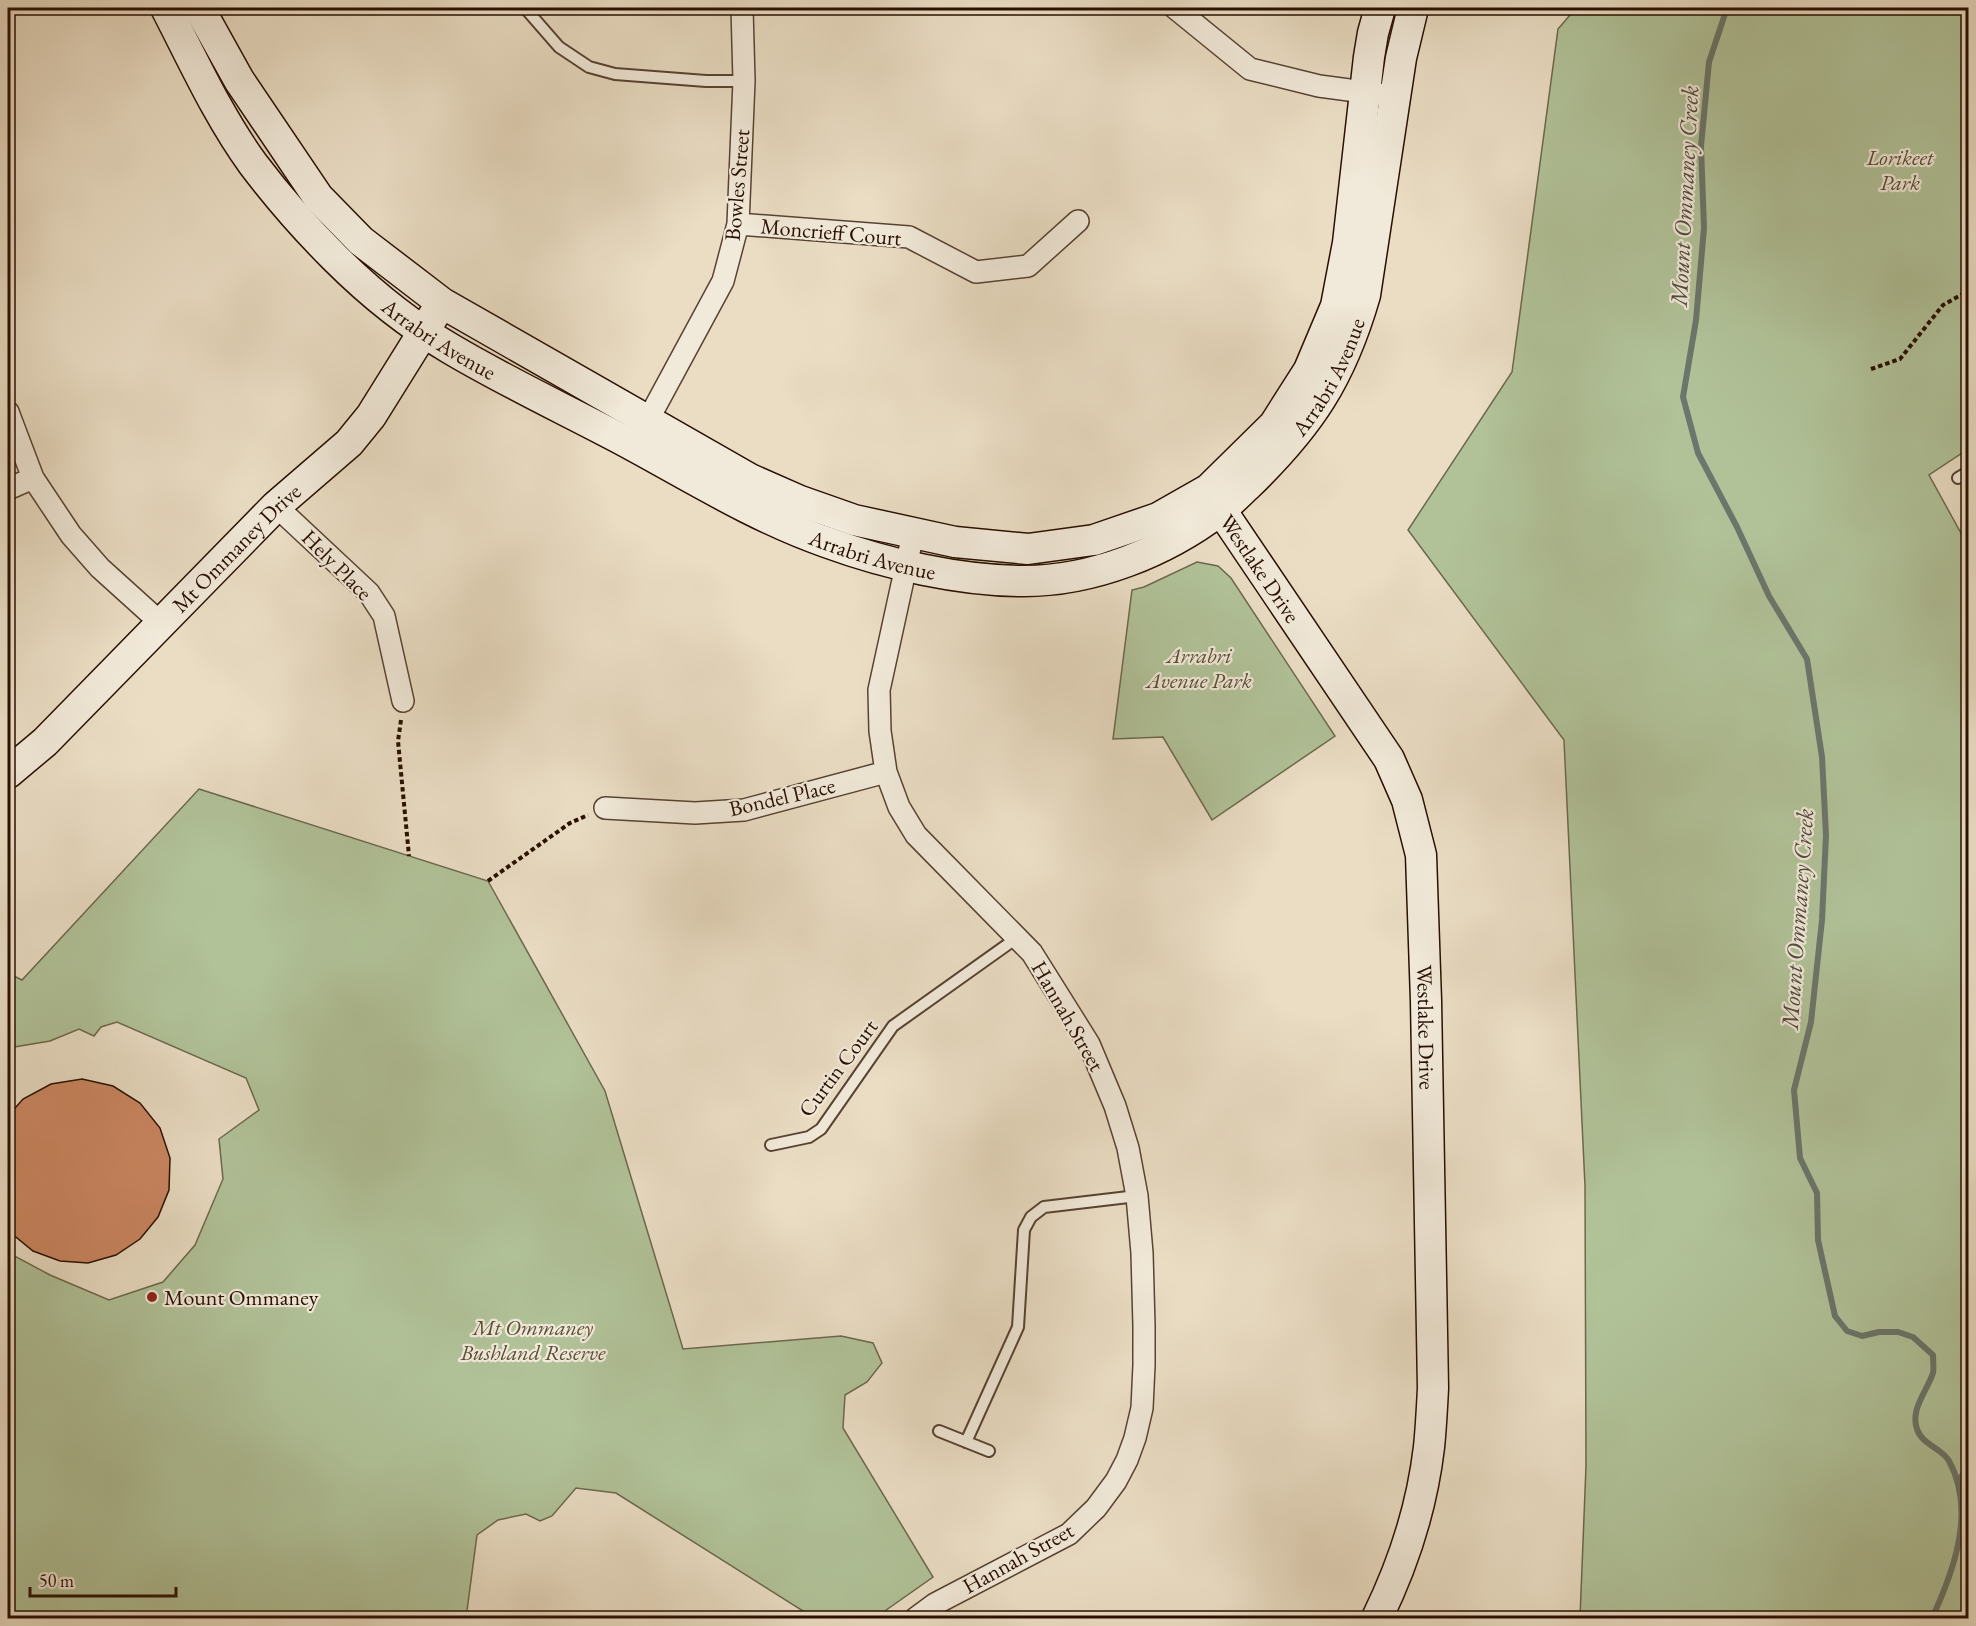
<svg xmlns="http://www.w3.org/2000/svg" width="1976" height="1626" font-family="'EB Garamond',serif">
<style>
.green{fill:#b1c299;stroke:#6c684d;stroke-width:1.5}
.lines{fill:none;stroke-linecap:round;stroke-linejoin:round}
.stream{stroke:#6b766c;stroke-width:6}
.building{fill:#cc8762;stroke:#280f01;stroke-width:1.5}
.lane-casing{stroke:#584232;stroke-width:14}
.street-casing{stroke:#584232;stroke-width:24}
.secondary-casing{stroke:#280f01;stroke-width:33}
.path{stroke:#280f01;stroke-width:4;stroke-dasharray:4.5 3;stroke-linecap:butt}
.lane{stroke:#f1e9d9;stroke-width:10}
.street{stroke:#f1e9d9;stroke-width:21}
.secondary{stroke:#f1e9d9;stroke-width:30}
.poi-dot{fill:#8f2418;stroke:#f1e9d9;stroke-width:2}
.labels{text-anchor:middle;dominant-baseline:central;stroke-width:4.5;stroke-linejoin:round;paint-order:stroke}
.park-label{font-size:22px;font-style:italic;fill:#584e36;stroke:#f1e9d9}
.street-label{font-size:22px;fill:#280f01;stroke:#f1e9d9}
.poi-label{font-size:22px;fill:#280f01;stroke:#f1e9d9;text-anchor:start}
.water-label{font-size:24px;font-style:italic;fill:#4f4b40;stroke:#f1e9d9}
</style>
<rect width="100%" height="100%" fill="#eaddc4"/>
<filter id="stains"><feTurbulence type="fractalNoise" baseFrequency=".00333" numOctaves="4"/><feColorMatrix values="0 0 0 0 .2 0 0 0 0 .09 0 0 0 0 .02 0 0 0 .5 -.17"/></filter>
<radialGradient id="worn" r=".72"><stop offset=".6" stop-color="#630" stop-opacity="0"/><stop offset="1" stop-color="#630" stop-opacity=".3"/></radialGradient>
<path class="green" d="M1576,8H1968V449L1929,475L1968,546V1618H1580L1586,1466L1585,1186L1564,740L1408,530L1512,372L1558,29Z
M1197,562L1218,566L1231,578L1335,736L1212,820L1163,737L1113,739L1132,590L1144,587Z
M199,789L488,881L605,1091L683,1349L841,1336L873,1343L882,1363L867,1382L845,1395L843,1428L933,1577L882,1613L878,1618H814L616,1493L576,1488L552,1516L540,1521L526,1514L498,1520L477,1535L466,1618H8V1256L11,1254L50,1275L109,1300L163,1282L195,1245L223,1179L219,1139L259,1110L246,1078L117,1022L101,1027L94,1036L79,1029L50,1041L8,1048V973L22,980Z"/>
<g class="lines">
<path class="stream" d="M1727,8L1709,62L1701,146L1704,228L1696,320L1683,397L1698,453L1737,527L1769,596L1807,659L1822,757L1826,835L1822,920L1811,1022L1794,1090L1800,1158L1817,1193L1818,1240L1835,1316L1847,1331L1862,1336L1879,1332H1898L1913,1337L1933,1355C1933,1361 1934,1368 1933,1373C1927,1391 1910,1409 1917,1429C1922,1445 1942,1448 1949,1461C1976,1510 1954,1571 1932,1618
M1958,1482L1968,1466"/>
</g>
<path class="building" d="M82,1079L113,1086L140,1103L160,1128L170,1158L169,1190L158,1217L140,1239L116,1255L88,1263L60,1261L33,1251L11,1233L8,1228V1116L23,1099L51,1084Z"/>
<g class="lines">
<defs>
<path id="lane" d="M525,8L559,47L589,67L615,74L706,81H744
M1958,478L1968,472
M771,1145L809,1137L821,1129L893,1026L1018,937
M939,1431L989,1451
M966,1442L1018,1327L1024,1230L1031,1217L1044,1207L1137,1196"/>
<path id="street" d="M1175,8L1250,69L1319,86L1379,94
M738,224L909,237L976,272L1028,266L1078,221
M8,412L33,478L71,535L100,568L162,624
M642,431L723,281L738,224L744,81L742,8
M8,489L33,478
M276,506L369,593L384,616L403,701
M913,534L879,690L880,731L886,772L899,807L916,835L1032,953L1089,1044L1115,1106L1128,1148L1137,1196L1142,1253L1144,1326V1365L1142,1408L1135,1438L1127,1460L1116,1481L1096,1508L1069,1534L935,1604L916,1618
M605,808L695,813L744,810L886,772"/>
<g id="secondary">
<path id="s1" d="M166,8C193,60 218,116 253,164C278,197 306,229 335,258C369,292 410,325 451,349C505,381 562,408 617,437C685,473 752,516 826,542C886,564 960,581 1024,581C1093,581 1165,552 1219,511C1229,504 1238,494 1248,485C1310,425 1341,378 1365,295L1401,58L1413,8"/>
<path d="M199,8L239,80L318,197L361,241L442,303L750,479L800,501L854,520L955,542L1028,549L1094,540L1158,518L1209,489L1274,425L1309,370L1336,306L1348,243L1369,57L1373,33L1380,8"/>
<path id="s2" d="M1211,493L1221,510L1389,759L1407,800L1421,855L1426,1001L1433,1388C1432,1408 1431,1428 1429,1447C1422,1507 1403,1565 1377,1618"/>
<path id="s3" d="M8,773L45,742L276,506L349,443L371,416L434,315"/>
</g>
</defs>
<use href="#lane" class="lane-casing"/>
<use href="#street" class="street-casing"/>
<use href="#secondary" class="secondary-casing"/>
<path class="path" d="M1871,369L1900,359L1943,305L1968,291
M401,720L398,741L409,856
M488,881L570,823L588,815"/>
<use href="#lane" class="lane"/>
<use href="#street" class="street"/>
<use href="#secondary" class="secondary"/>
</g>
<circle class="poi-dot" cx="152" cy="1297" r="6"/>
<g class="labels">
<g class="park-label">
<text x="1900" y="157">Lorikeet<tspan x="1900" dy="25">Park</tspan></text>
<text x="1199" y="655">Arrabri<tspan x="1199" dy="25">Avenue Park</tspan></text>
<text x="533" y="1327">Mt Ommaney<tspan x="533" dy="25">Bushland Reserve</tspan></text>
</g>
<g class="street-label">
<text transform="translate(737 185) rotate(-85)">Bowles Street</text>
<text transform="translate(831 232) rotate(5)">Moncrieff Court</text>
<text stroke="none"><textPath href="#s1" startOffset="436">Arrabri Avenue</textPath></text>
<text stroke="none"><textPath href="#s1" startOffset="1462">Arrabri Avenue</textPath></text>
<text stroke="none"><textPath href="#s3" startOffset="321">Mt Ommaney Drive</textPath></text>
<text stroke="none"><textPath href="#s1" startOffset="922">Arrabri Avenue</textPath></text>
<text transform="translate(337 565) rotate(45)">Hely Place</text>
<text stroke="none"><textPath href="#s2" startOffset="90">Westlake Drive</textPath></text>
<text transform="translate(782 797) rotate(-13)">Bondel Place</text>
<text transform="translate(1068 1016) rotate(60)">Hannah Street</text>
<text stroke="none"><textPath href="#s2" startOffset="594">Westlake Drive</textPath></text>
<text transform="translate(838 1068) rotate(-53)">Curtin Court</text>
<text transform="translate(1018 1558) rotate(-29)">Hannah Street</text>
</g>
<g class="poi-label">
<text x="164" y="1297">Mount Ommaney</text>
</g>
<g class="water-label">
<text transform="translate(1684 196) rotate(-87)">Mount Ommaney Creek</text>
<text transform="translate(1797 919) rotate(-86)">Mount Ommaney Creek</text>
</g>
</g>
<rect width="1976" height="1626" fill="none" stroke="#eaddc4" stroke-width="30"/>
<rect x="9" y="9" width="1958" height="1608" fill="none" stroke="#280f01" stroke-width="3"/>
<rect x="15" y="15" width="1946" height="1596" fill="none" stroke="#280f01" stroke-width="1.5"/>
<path d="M30 1587v9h146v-9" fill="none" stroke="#280f01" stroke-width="3"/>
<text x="39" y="1587" font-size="18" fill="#280f01" stroke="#f1e9d9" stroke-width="4.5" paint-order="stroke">50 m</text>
<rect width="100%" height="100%" filter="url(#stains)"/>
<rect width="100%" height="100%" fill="url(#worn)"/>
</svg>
